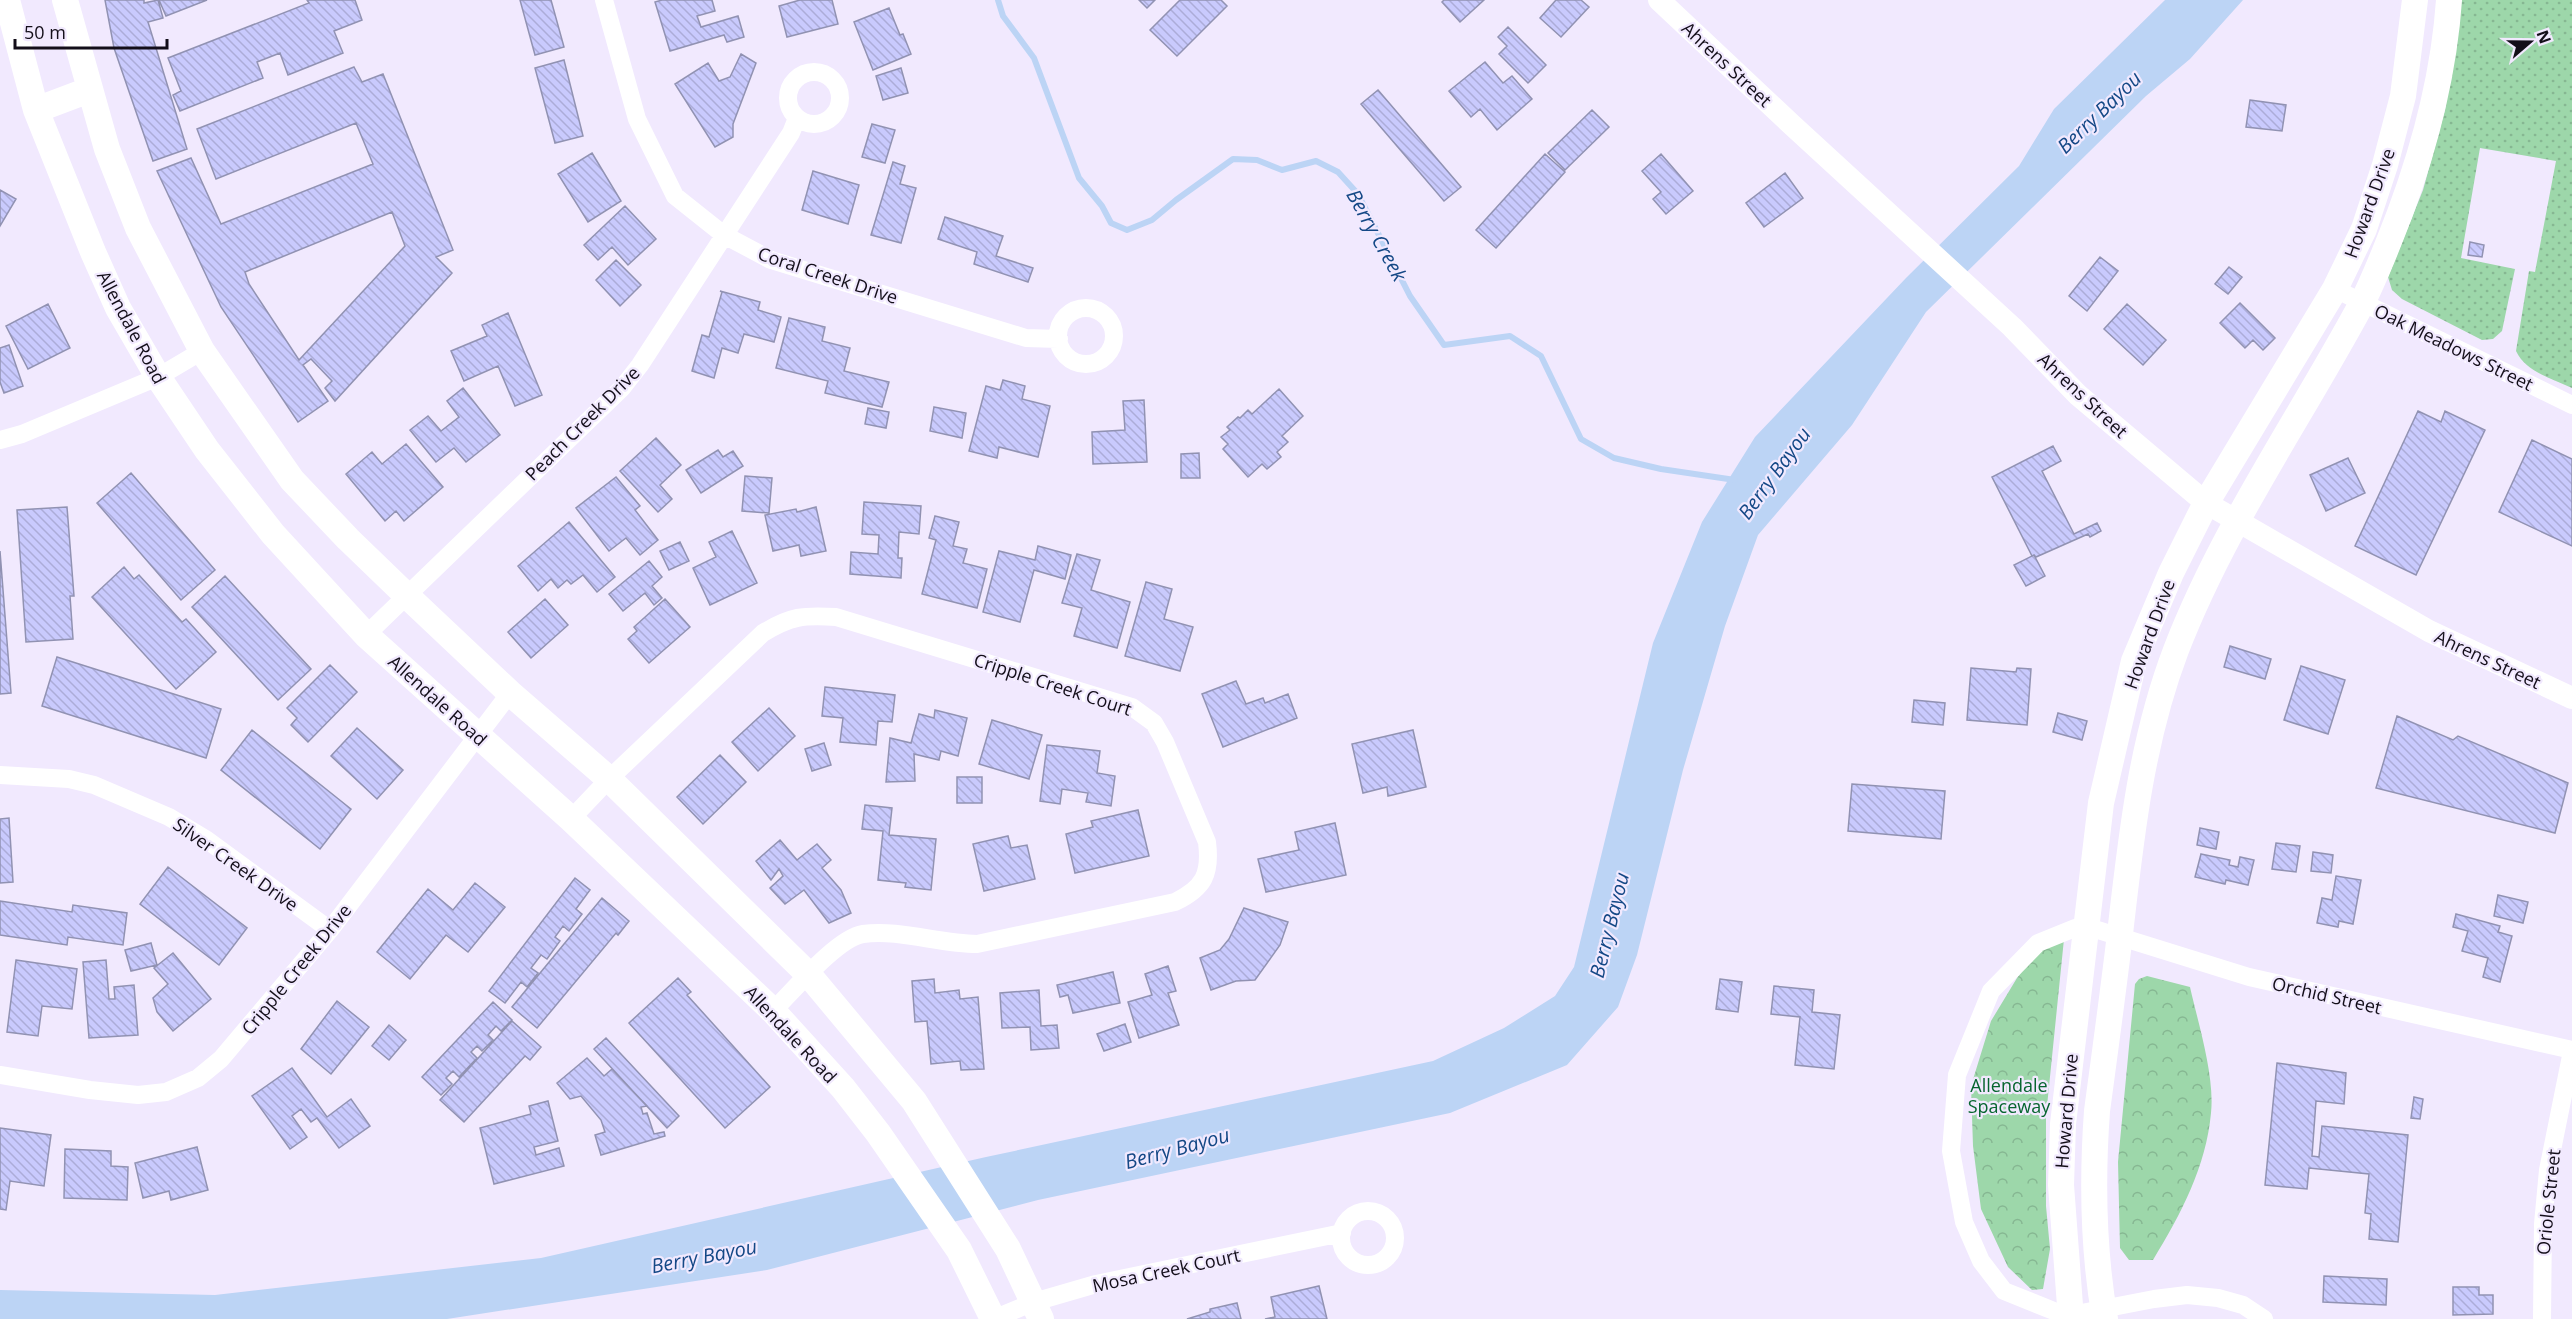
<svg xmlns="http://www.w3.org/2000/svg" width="2572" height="1319" font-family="'Open Sans',sans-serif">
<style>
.grass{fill:url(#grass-dots)}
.park{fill:url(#park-crowns)}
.water{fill:#bcd4f5}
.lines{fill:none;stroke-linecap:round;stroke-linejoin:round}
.stream{stroke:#bcd4f5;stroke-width:6}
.building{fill:url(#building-back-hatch);stroke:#9192b2;stroke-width:1.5;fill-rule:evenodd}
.minor{stroke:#fff;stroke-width:18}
.tertiary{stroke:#fff;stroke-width:22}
.secondary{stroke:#fff;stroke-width:26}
.labels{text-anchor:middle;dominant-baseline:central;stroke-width:4.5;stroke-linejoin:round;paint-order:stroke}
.street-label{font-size:18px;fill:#130e19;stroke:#f1e9fe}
.park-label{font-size:18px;fill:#06652f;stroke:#f1e9fe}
.water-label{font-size:20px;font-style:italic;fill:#144886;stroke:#f1e9fe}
</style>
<defs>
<pattern id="grass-dots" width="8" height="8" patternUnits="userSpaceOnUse" patternTransform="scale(1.5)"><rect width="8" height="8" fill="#9dd7aa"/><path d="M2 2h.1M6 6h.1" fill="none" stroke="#86b792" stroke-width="1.8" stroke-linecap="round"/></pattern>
<pattern id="park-crowns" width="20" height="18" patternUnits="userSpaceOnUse" patternTransform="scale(1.5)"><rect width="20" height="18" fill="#9dd7aa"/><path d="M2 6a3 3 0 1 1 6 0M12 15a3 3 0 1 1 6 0" fill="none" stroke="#86b792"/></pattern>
<pattern id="building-back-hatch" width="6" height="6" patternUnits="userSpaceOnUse" patternTransform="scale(1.5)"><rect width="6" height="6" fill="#c9cafd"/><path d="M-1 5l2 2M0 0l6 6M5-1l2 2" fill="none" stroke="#acacd8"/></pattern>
</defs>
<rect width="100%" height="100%" fill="#f1e9fe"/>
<path class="grass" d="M2459,0H2572V388C2551,378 2526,372 2516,351L2529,271L2535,272L2556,161L2480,148L2461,258L2515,269L2502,331L2493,339L2482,340L2402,299L2392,290L2388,277L2423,190L2445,110Z"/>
<path class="park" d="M2064,939L2046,1116V1206L2050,1249L2043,1289L2032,1290L2008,1267L1981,1209L1973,1146L1971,1086L1991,1021L2017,978L2038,950Z
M2147,976L2190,987C2198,1023 2215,1076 2211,1113C2206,1167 2181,1214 2153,1260H2129L2120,1248L2118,1162L2135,984L2139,979Z"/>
<path class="water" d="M2165,0H2243L2190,59L2146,96L1926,312L1852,425L1758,535L1725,626L1683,770L1637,955L1618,1007L1567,1065L1450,1113L1038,1200L767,1270L447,1319H0V1290L215,1295L541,1258L986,1157L1433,1061L1504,1028L1555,996L1574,967L1653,643L1702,522L1755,437L1906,278L2019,166L2054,109Z"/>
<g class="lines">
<path class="stream" d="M998,0L1003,16L1034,58L1079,178L1102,206L1111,223L1127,230L1152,220L1176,200L1233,159L1257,160L1282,170L1316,161L1338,172L1358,194L1410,296L1444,345L1510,336L1541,356L1581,439L1614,458L1661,469L1735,480"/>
</g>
<path class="building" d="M105,0H144V3L158,0L163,18L148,22L187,149L153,161L114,48Z
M159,0H207L166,16Z
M307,0H355L362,20L334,31L343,53L288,75L280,53L257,62L263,78L180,111L173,95L181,91L168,58L309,3Z
M520,0H551L564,47L535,55Z
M662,0H712L715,11L697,16L701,27L738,16L744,37L727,42L724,35L670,51L655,2Z
M800,0H832L838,24L787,37L779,6Z
M1139,0H1155L1147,8Z
M1180,0H1221L1227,6L1177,56L1150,30Z
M1444,0H1484L1460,22L1442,2Z
M1556,0H1581L1589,7L1561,37L1540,18Z
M889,8L900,35L903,34L911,54L873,70L854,22Z
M1508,27L1546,65L1528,83L1499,54L1507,46L1498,37Z
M741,54L756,63L733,124V137L715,147L675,84L708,63L719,81L730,77Z
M564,60L583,136L555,143L535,68Z
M1485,62L1503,83L1512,76L1532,99L1497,130L1480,109L1471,117L1449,91Z
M354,67L362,82L383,74L453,250L436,257L452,273L335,401L325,388L332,381L311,359L303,365L328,401L298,422L221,307L157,171L191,158L221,224L373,164L356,123L216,179L197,129ZM392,212L405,246L299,360L249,284L245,272Z
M901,68L908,93L883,100L876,76Z
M1378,90L1461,187L1444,201L1361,104Z
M2250,100L2286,105L2282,131L2246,127Z
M1592,110L1609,127L1565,170L1548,153Z
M872,124L895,130L885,163L862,157Z
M592,153L621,201L588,222L558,174Z
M1545,154L1565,172L1496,248L1476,230Z
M1661,154L1693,191L1666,214L1653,199L1661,192L1642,171Z
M893,162L905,166L900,184L916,188L901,243L871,235Z
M813,171L859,185L848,224L802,210Z
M1785,173L1803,198L1764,227L1746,203Z
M0,190L16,199L0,226Z
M625,206L656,239L628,265L612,247L598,260L584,245Z
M945,217L1003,236L996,256L1033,268L1028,282L974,264L977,252L938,239Z
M2470,242L2484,245L2482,257L2468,255Z
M2100,257L2118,271L2087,311L2069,296Z
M616,260L641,285L620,306L596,280Z
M2229,267L2242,277L2228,294L2215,284Z
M720,291L760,302L758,310L781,317L774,342L744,334L738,353L722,348L714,378L692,371L702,335L709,337L722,292Z
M2240,303L2275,338L2263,350L2253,340L2245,348L2220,323Z
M48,304L70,348L28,369L6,326Z
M2127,304L2166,340L2143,365L2104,329Z
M508,313L542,395L515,406L498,366L464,381L451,351L487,336L482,325Z
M789,318L825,327L822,341L850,348L844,371L889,382L882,407L825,393L828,381L776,368Z
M9,345L23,386L4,393L0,382V348Z
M1003,380L1025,386L1022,399L1050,406L1038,457L999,447L997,458L969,451L986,386L1000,390Z
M463,388L500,435L466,462L454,448L436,462L410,430L428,416L441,431L459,417L447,401Z
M1279,389L1303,416L1282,436L1288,442L1277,452L1281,457L1267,469L1262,464L1248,477L1223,449L1228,444L1221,437L1230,430L1227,427L1238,417L1240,418L1248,410L1252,414Z
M1144,400L1147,462L1093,464L1092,432L1125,430L1123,401Z
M934,407L966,413L962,438L930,431Z
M868,408L889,412L886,428L865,424Z
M2418,411L2441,422L2445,411L2485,430L2416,575L2355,546Z
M656,438L681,465L660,485L672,499L658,512L620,471Z
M2532,440L2572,459V546L2499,512Z
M406,444L443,487L404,521L396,511L385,521L346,474L372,452L382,464Z
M2053,446L2061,461L2042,471L2074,534L2097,523L2101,531L2090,537L2088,534L2036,557L2034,555L2032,556L1992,477Z
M718,450L723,457L733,451L743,466L701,493L686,470Z
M1199,453L1200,478H1181V454Z
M2348,458L2365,493L2326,511L2310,475Z
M131,473L215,570L181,600L97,503Z
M745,476L772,478L769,513L742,511Z
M616,477L640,506L635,510L658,540L640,555L626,538L609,551L576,508Z
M864,502L921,506L919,534L899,532L898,558H902L901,578L850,574L851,552L878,554L879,535L862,534Z
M67,507L74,596H70L73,639L26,642L17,510Z
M816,507L826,551L801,556L799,545L773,551L765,515L796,509L797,512Z
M935,516L959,522L953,546L967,549L963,563L987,569L977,608L922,594L936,540L929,538Z
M569,522L615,577L597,592L583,575L571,584L567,580L558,588L551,579L538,591L518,566Z
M732,531L757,583L710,605L693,568L716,557L709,542Z
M680,542L689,561L669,570L660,551Z
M1038,546L1071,555L1065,579L1034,570L1020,622L983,612L999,551L1035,560Z
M0,551L11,693L0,694Z
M1077,554L1100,560L1091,590L1130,602L1117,648L1074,636L1082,608L1062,603Z
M2034,555L2045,576L2026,586L2014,565Z
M649,561L662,577L652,586L662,598L654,605L645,593L623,611L609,594Z
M124,567L134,579L139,575L182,622L186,619L216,652L176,689L92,597Z
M225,576L311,669L278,700L192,607Z
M1146,582L1172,589L1164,619L1193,627L1180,671L1125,656Z
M545,599L568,625L531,658L508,632Z
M665,599L690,627L649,663L628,639L637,631L634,627Z
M2230,646L2271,659L2265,679L2224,667Z
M57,657L221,709L206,758L42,706Z
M330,665L357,692L308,742L291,725L297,718L287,708Z
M2301,666L2345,680L2328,734L2284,720Z
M1971,668L2016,672L2017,668L2031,669L2027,725L1967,720Z
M1236,681L1246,704L1263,698L1265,703L1288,694L1297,718L1223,747L1202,694Z
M825,687L895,695L892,722L878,721L876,745L840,742L843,718L822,716Z
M1914,700L1945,703L1943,725L1912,722Z
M769,708L795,736L758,771L732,742Z
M935,710L967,718L958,756L941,751L939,760L914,754L915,781L886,782L890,738L911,743L919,714L934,718Z
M2058,713L2087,721L2082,740L2053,732Z
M2397,716L2453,740L2458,736L2568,783L2555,833L2376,788Z
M992,720L1042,735L1029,779L979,764Z
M357,728L403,770L377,799L331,756Z
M252,730L351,809L320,849L221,770Z
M1413,730L1426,787L1388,796L1387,787L1363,793L1352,744Z
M824,743L831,765L812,771L805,749Z
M1047,745L1100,751L1097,773L1115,776L1111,806L1086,802L1088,793L1062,789L1060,804L1040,801Z
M720,755L746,782L703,824L677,797Z
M957,777H982V803H957Z
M1852,784L1945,791L1941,839L1848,831Z
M865,805L892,808L889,835L936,839L931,890L905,887L906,883L878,880L883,831L862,829Z
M1138,810L1149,856L1075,873L1066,834L1093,827L1091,821Z
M9,818L13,882L0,883V819Z
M1335,823L1346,875L1266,892L1258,859L1299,850L1295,832Z
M2200,828L2219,832L2216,849L2197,845Z
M1008,836L1011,848L1027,845L1035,879L984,891L973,844Z
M780,840L797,860L817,844L831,860L822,868L841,890L851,913L829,923L804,890L785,904L770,888L783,876L779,869L771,880L756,861Z
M2276,843L2300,846L2296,872L2272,869Z
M2313,852L2333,855L2331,873L2311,871Z
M2201,854L2230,860L2229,865L2238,867L2240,857L2254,860L2248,885L2226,880L2225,884L2195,877Z
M168,867L247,928L219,965L140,904Z
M2336,876L2361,880L2353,924L2339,921L2338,927L2317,923L2322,898L2332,900Z
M575,878L590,890L576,909L582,914L569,931L563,926L555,937L560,941L547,959L541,955L531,968L538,973L527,987L521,982L505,1003L489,991Z
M475,883L505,907L468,952L446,935L410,979L377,952L428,889L453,910Z
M2498,895L2528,902L2523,923L2494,916Z
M602,898L629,921L618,935L616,933L537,1028L512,1007Z
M0,901L72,912L73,905L127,913L123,945L68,937L67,945L0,935Z
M1244,908L1288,922L1280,945L1255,980L1236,981L1211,990L1200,958L1220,950L1229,939Z
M2456,914L2500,926L2498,932L2512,936L2500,982L2483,977L2488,958L2462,951L2468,931L2453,927Z
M151,943L157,965L131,971L125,950Z
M173,953L211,999L173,1031L157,1012L153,998L168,984L154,968Z
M16,960L77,969L72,1009L42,1006L38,1036L7,1032Z
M106,960L109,999H115L114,987L134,985L138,1035L89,1038L83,962Z
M1168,966L1176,991L1168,993L1179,1025L1139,1038L1128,1002L1152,995L1145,974Z
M1113,972L1120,1003L1073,1013L1068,995L1060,997L1057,985Z
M678,978L691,992L687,995L770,1087L725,1128L629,1023Z
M934,979L935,993L959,990L960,999L978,997L984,1069L961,1070L960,1061L931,1064L927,1021L915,1022L912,981Z
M1720,979L1742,982L1738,1012L1716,1009Z
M1774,986L1814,990L1812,1012L1840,1015L1834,1069L1795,1065L1800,1017L1771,1014Z
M1039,990L1041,1026L1057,1025L1059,1048L1031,1050L1030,1027L1002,1028L1000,993Z
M337,1001L369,1027L331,1074L301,1049Z
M493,1002L512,1020L501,1031L496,1026L488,1035L493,1040L482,1051L477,1046L471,1052L477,1058L459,1077L453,1071L446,1078L452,1084L441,1095L422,1077Z
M512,1021L541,1047L530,1060L525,1056L464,1122L440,1100Z
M1125,1024L1131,1042L1104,1051L1097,1034Z
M389,1025L406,1040L389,1060L372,1046Z
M606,1038L679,1116L667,1128L594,1049Z
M587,1058L604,1076L612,1069L647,1106L641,1107L643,1114L647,1113L654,1134L664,1132L665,1136L601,1155L595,1135L605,1132L601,1120L581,1096L570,1099L557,1083Z
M2277,1063L2346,1073L2344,1104L2316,1101L2312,1156L2319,1157L2322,1126L2408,1135L2398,1242L2369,1239L2371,1214L2365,1213L2369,1174L2309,1168L2307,1189L2265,1185Z
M292,1068L327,1117L351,1099L370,1126L339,1148L317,1118L311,1122L301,1109L292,1116L307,1137L290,1149L252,1096Z
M2414,1097L2423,1099L2420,1119L2411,1118Z
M548,1101L558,1141L534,1147L536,1155L559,1148L564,1166L494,1184L480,1128L531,1114L529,1106Z
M0,1128L51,1135L44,1186L10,1181L6,1210L0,1209Z
M197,1147L208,1190L171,1200L169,1191L143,1198L135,1163Z
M65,1149L111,1151V1166L128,1167L127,1200L64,1198Z
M2324,1276L2387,1279L2386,1305L2323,1302Z
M1319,1286L1327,1319H1265L1275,1317L1271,1297Z
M2453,1287H2479V1295H2493V1314L2453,1315Z
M1237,1303L1241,1319H1187L1210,1312V1309Z"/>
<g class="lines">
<path class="minor" d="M604,0L637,119L675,196L724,235L771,260L1026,338L1059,339
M788 98a26 26 0 1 1 52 0a26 26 0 1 1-52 0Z
M2335,289L2572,405
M1058 336a28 28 0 1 1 56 0a28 28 0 1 1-56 0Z
M0,440L22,434L158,377L202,351
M366,635L622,388L640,365L791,133L797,118
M0,775L69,779L94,785L169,817L207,840L330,930
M571,819L609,779L763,633C791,616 803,615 836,617L1132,707L1154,723L1165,742L1207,842C1211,874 1204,888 1175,902L977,944C940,944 899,929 863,934C837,938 793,991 773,1011
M0,1075L90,1090L138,1095L166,1092L198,1078L221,1059L330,930L510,693
M1341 1238a27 27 0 1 1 54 0a27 27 0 1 1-54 0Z
M993,1319L1034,1302L1096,1284L1342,1233
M2264,1319L2243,1305L2218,1298L2187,1295L2154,1299L2071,1315L2054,1311L2004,1291L1981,1261L1964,1222L1951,1151L1957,1075L1991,991L2038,943L2075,928L2085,926L2249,977L2572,1050
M2542,1319L2543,1224L2548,1170L2572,1051"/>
<path class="tertiary" d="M1659,0L1792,125L2012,327L2078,395L2206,503L2429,631L2572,698"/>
<path class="secondary" d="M7,0L36,110L93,252L118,308L158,377L207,450L273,534L366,635L571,819L773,1011L843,1088L878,1133L959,1250L993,1319
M65,0L107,149L138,228L202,351L292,480L348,539L405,594L510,693L609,779L809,975L914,1101L1008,1249L1041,1319
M36,110L89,90
M2071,1319L2061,1185L2063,1124L2101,803L2134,661L2171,573L2206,503L2335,289L2364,229L2385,165L2403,96L2415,0
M2105,1319C2093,1250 2092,1180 2097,1111C2105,1052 2113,993 2120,934C2131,837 2141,742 2176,650C2223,528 2299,420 2361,305C2376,276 2388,244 2400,213C2426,143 2444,74 2449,0"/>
</g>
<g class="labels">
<g class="street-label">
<text transform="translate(1727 64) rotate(43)">Ahrens Street</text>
<text transform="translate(2369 203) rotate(-70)">Howard Drive</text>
<text transform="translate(828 275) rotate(18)">Coral Creek Drive</text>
<text transform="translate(132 327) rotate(62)">Allendale Road</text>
<text transform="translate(2454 347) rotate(26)">Oak Meadows Street</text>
<text transform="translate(2083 395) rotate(43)">Ahrens Street</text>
<text transform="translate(582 423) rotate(-45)">Peach Creek Drive</text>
<text transform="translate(2149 634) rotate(-70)">Howard Drive</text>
<text transform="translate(2488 659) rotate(25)">Ahrens Street</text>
<text transform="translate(1053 684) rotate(18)">Cripple Creek Court</text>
<text transform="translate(438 700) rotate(42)">Allendale Road</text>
<text transform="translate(236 864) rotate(35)">Silver Creek Drive</text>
<text transform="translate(296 969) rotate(-51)">Cripple Creek Drive</text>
<text transform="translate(2327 995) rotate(13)">Orchid Street</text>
<text transform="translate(791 1034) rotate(47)">Allendale Road</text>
<text transform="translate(2066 1111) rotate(-85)">Howard Drive</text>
<text transform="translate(2548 1202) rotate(-84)">Oriole Street</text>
<text transform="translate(1166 1270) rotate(-12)">Mosa Creek Court</text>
</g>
<g class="park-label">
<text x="2009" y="1085">Allendale<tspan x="2009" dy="21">Spaceway</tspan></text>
</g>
<g class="water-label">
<text transform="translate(2099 112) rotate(-44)">Berry Bayou</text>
<text transform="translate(1377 235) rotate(61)">Berry Creek</text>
<text transform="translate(1774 473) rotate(-54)">Berry Bayou</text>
<text transform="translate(1609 925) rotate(-76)">Berry Bayou</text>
<text transform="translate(1177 1148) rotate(-15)">Berry Bayou</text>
<text transform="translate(704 1256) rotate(-11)">Berry Bayou</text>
</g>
</g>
<g transform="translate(2530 42) rotate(70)" stroke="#f1e9fe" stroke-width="4.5" paint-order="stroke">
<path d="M0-4.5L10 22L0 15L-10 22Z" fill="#130e19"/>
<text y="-9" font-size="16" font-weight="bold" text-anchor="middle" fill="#130e19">N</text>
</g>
<path d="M15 39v9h152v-9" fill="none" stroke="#130e19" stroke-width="3"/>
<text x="24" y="39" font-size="18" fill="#130e19" stroke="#f1e9fe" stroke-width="4.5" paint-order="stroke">50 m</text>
</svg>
